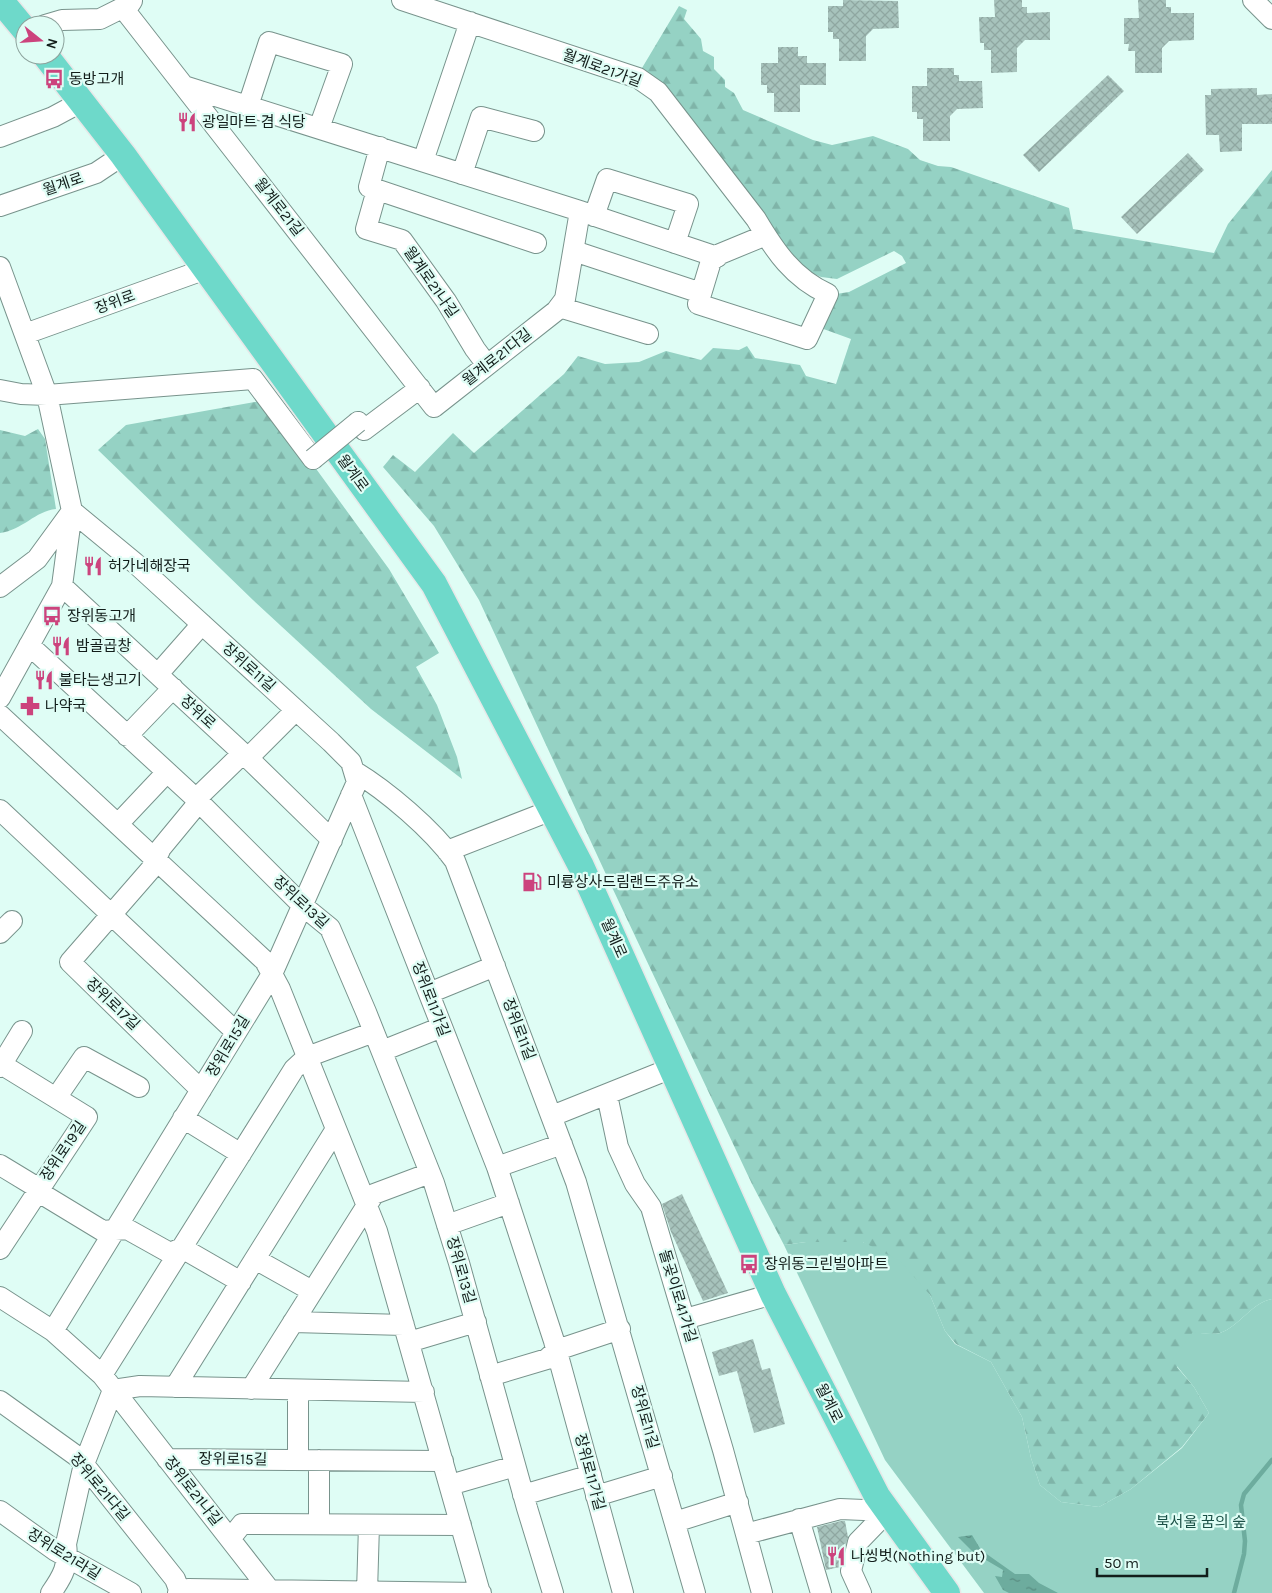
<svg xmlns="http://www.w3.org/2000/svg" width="1272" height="1593" font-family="Karla,'Noto Sans KR',sans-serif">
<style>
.forest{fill:url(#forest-firs)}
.park{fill:#95d2c4}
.water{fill:url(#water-ripples)}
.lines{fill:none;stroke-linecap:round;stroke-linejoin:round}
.stream{stroke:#6dac9e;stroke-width:4.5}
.building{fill:url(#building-cross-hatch)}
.minor-casing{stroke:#78938c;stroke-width:22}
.major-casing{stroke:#e7e8e8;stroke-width:29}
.minor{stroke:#fff;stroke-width:20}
.major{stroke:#6ed9ca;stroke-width:26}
.minor-bridge-casing{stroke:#78938c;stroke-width:22;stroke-linecap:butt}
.minor-bridge{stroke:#fff;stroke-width:20}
.labels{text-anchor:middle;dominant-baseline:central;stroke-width:4.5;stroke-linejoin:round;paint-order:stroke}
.street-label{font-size:15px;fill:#121d1a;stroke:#dffdf5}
.poi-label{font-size:15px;fill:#121d1a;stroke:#dffdf5;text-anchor:start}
.park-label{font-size:15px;fill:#1b5147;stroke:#dffdf5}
</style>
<defs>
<pattern id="forest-firs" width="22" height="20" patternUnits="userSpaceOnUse" patternTransform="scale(1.25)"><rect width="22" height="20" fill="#95d2c4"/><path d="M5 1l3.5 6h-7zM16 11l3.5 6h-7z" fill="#7fb4a8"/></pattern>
<pattern id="water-ripples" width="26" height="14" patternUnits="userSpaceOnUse" patternTransform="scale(1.25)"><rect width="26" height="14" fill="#6dac9e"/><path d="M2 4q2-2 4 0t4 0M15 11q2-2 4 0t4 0" fill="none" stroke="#588b80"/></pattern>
<pattern id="building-cross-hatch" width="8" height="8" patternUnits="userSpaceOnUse" patternTransform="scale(1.25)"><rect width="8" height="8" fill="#a7c3bc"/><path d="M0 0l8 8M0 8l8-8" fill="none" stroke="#8fa7a1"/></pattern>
</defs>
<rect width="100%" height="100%" fill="#dffdf5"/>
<path class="forest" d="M679,6L687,10L684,19L701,39L703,51L714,57V69L725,80V87L734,93L743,110L813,140L832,145L873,136L908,149L920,160L938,166L951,167L1069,208L1073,229L1214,253L1228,224L1272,170V1299C1251,1303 1240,1326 1220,1333C1212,1335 1201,1333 1193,1333L1177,1367L1194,1387L1209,1413L1182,1447L1131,1489L1099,1507L1061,1502L1040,1485L1031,1458L1022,1417L991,1362L956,1344L945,1331L930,1295L863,1242H806L784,1245L752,1184L610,883L479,600L434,526L383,467L393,455L415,472L453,433L474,453L564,374L578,356L605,364L639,362L666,351L701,360L713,348L739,350L747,346L755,358L800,365L806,376L836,384L851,339L818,327L836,294L849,292L906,263L902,256L894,251L837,279L821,277L799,267L658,80L642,68Z
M266,400L389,569L439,653L416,667L437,705L457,757L462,779L371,709L253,600L98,450L126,425Z
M38,429L45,439L56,509C35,511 23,530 0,533V430L25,436Z"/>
<path class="park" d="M806,1242H863L900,1261L930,1295L945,1331L955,1344L991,1362L1022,1417L1031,1458L1040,1485L1061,1502L1099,1507L1131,1489L1182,1448L1209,1413L1194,1387L1172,1360L1193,1332C1201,1333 1212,1335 1220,1333C1240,1326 1251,1303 1272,1299V1593H984L885,1460L784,1245Z"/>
<path class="water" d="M972,1535L981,1550L1015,1574H1029L1039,1583L1058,1593H1009L1003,1590L995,1576L1002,1577L1003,1570L974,1553L958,1537Z"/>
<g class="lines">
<path class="stream" d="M1234,1593L1244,1554L1245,1541L1241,1505L1244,1494L1272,1460"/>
</g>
<path class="building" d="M843,0L898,1L899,28L873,29L866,36V61H839V39H833V32H828V6H843Z
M994,0H1022V7H1027V13L1050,12V40H1025L1017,48V72L991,73V50H984V43H980L979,17H995Z
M1138,0H1166V7H1171V13H1194V40L1169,41L1162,48V73H1135V51H1128L1129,44H1124V18H1139Z
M778,47H798V56H807V63H826V85H800V112H774V93H767V85H761V63H778Z
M927,68H954V75H959V81H982L983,108L957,109L950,116V141H923V119H917V112H912V86H927Z
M1108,75L1124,91L1039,172L1023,155Z
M1257,88V95L1272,94V124H1242V151L1220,152L1219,135H1206L1205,95H1211V89Z
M1188,153L1204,170L1137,234L1121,217Z
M682,1194L728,1293L703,1301L671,1232L662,1204Z
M753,1339L762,1370L770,1368L785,1424L754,1433L737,1371L719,1376L712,1352Z
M841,1521H845L848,1537L840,1567L826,1570L817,1527Z"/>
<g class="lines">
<defs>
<path id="minor" d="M402,0L638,78L658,92L756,219C775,251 793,278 828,294L807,339L698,304L711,261L720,254L766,235
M1253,0L1272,19
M123,8L434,407L556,311L565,299L580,211
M45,25L62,20L100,19L130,4L132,1
M184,86L580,211L717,257
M248,106L269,42L342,64L319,128
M0,137L53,117L81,102
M380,147L369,187L536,243
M423,161L470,22
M462,174L481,117L534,131
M377,190L366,229L402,240L446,301L475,349L487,365
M0,206L96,173L123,155
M594,216L607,179L688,204L675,243
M574,251L701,293
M0,267L47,395L72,511L62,586L0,698
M559,307L648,334
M25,334L206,269
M0,390L21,394L47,395L253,379L313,459
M358,422L364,430L420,388
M62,586L248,758L332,840
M0,587L37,559L72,511L135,563L331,742L351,762L357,782L272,974L53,1331
M29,645L192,795L303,906L330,928L366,1012L434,1183L459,1263L527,1508L553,1593
M158,674L202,624
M0,715L265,961L280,989L377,1231L480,1593
M127,736L173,688
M354,771C387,791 432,829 455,861L576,1182L695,1593
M351,795L497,1167L554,1341L623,1593
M0,810L236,1032
M118,824L167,772
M447,851L552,810
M0,933L12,921
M429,993L495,966
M382,1051L442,1027
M0,1067L22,1031
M201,1090L70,962L151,869L161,848L199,802L200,795L238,758H248L296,710
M607,1095L618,1147L635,1184L651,1207L723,1450L762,1593
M56,1098L84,1057L139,1087
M552,1116L672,1068
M183,1118L241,1154
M0,1165L33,1185L42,1194L103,1231L127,1229L170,1253L182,1248L241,1282
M497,1167L562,1144
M447,1225L509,1203
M0,1249L87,1117L1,1064
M255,1259L312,1291
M0,1297L53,1331L102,1375L272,1593
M685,1319L773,1294
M293,1322L404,1325
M409,1342L476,1322
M102,1375L294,1069L307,1057L374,1032
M490,1376L547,1359L557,1350L620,1329
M175,1387L336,1129
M251,1389L374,1194L430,1173
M298,1390V1460
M0,1401L78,1457L175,1579L180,1592
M167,1459L443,1461
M319,1460V1524
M450,1485L515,1466
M523,1495L591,1475
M596,1496L662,1476
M0,1511L56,1551L131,1593
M799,1519L821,1593
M675,1522L738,1502
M746,1534L840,1509L888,1511
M230,1539L242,1524L461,1525
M367,1592L369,1525
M51,1593C63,1576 69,1565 66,1544L84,1464L113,1390L140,1386L424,1392
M178,1593L188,1589L481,1593
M861,1593L851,1571L858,1542L888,1511"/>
<path id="major" d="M0,0L25,30
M45,55L123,155L434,584L581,866L773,1294L877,1496L947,1593"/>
</defs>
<use href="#minor" class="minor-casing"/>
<use href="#major" class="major-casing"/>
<use href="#minor" class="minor"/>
<use href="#major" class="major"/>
<defs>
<path id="minor-bridge" d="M313,459L358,422"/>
</defs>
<use href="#minor-bridge" class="minor-bridge-casing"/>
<use href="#minor-bridge" class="minor-bridge"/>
</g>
<defs>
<symbol id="bus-bare" viewBox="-9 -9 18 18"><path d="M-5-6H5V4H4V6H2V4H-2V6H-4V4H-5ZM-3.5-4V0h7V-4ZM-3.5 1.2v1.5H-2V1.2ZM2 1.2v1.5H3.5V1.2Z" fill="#cc437d" stroke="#dffdf5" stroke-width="2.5" paint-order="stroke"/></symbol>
<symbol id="restaurant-bare" viewBox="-9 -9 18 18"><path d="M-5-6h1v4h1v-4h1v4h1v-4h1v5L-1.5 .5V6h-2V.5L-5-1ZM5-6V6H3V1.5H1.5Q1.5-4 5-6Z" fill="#cc437d" stroke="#dffdf5" stroke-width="2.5" paint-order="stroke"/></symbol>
<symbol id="pharmacy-bare" viewBox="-9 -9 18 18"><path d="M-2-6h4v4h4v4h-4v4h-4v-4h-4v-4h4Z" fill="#cc437d" stroke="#dffdf5" stroke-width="2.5" paint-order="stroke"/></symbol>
<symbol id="fuel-bare" viewBox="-9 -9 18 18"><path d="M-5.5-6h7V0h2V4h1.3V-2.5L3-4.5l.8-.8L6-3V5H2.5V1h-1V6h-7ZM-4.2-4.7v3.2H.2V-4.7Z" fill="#cc437d" stroke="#dffdf5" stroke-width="2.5" paint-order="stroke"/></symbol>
</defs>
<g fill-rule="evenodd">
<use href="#bus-bare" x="40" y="65" width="28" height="28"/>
<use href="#restaurant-bare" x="173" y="108" width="28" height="28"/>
<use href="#restaurant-bare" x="79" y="552" width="28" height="28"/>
<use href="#bus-bare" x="38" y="602" width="28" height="28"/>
<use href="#restaurant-bare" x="47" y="632" width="28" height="28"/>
<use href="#restaurant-bare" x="30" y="666" width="28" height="28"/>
<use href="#pharmacy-bare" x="16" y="692" width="28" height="28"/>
<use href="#fuel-bare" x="518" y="868" width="28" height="28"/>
<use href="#bus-bare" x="735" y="1250" width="28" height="28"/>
<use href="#restaurant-bare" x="822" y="1542" width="28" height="28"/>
</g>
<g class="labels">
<g class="street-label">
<text transform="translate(602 68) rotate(20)">월계로21가길</text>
<text transform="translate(63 184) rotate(-19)">월계로</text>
<text transform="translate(279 207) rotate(52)">월계로21길</text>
<text transform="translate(431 282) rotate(55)">월계로21나길</text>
<text transform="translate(115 302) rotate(-20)">장위로</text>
<text transform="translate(497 357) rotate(-38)">월계로21다길</text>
<text transform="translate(353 473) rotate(54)">월계로</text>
<text transform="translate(249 667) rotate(42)">장위로11길</text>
<text transform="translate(198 712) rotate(43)">장위로</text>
<text transform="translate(301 902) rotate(43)">장위로13길</text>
<text transform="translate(614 938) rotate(66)">월계로</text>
<text transform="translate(431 999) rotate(69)">장위로11가길</text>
<text transform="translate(113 1004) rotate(44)">장위로17길</text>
<text transform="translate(519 1029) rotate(69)">장위로11길</text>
<text transform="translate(228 1046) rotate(-59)">장위로15길</text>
<text transform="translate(63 1151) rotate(-56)">장위로19길</text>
<text transform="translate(461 1270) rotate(74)">장위로13길</text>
<text transform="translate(678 1296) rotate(73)">돌곶이로41가길</text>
<text transform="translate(829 1403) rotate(63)">월계로</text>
<text transform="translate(645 1417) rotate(74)">장위로11길</text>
<text transform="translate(233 1459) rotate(1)">장위로15길</text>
<text transform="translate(590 1472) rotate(75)">장위로11가길</text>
<text transform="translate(100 1487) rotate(50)">장위로21다길</text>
<text transform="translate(193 1491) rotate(52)">장위로21나길</text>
<text transform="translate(64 1554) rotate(32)">장위로21라길</text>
</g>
<g class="poi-label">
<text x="69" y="79">동방고개</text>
<text x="202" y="122">광일마트 겸 식당</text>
<text x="108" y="566">허가네해장국</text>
<text x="67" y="616">장위동고개</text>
<text x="76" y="646">밤골곱창</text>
<text x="59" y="680">불타는생고기</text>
<text x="45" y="706">나약국</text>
<text x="547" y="882">미륭상사드림랜드주유소</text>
<text x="764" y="1264">장위동그린빌아파트</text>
<text x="851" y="1556">나씽벗(Nothing but)</text>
</g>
<g class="park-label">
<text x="1201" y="1522">북서울 꿈의 숲</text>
</g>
</g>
<g transform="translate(40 40) rotate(107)"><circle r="24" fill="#dffdf5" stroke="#8da39d"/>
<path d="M0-4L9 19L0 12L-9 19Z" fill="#cc437d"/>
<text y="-8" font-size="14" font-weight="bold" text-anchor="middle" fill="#121d1a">N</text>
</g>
<path d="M1097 1568v8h110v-8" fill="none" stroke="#121d1a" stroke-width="2.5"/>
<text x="1104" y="1568" font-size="15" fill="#121d1a" stroke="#dffdf5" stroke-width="4" paint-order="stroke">50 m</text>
</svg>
